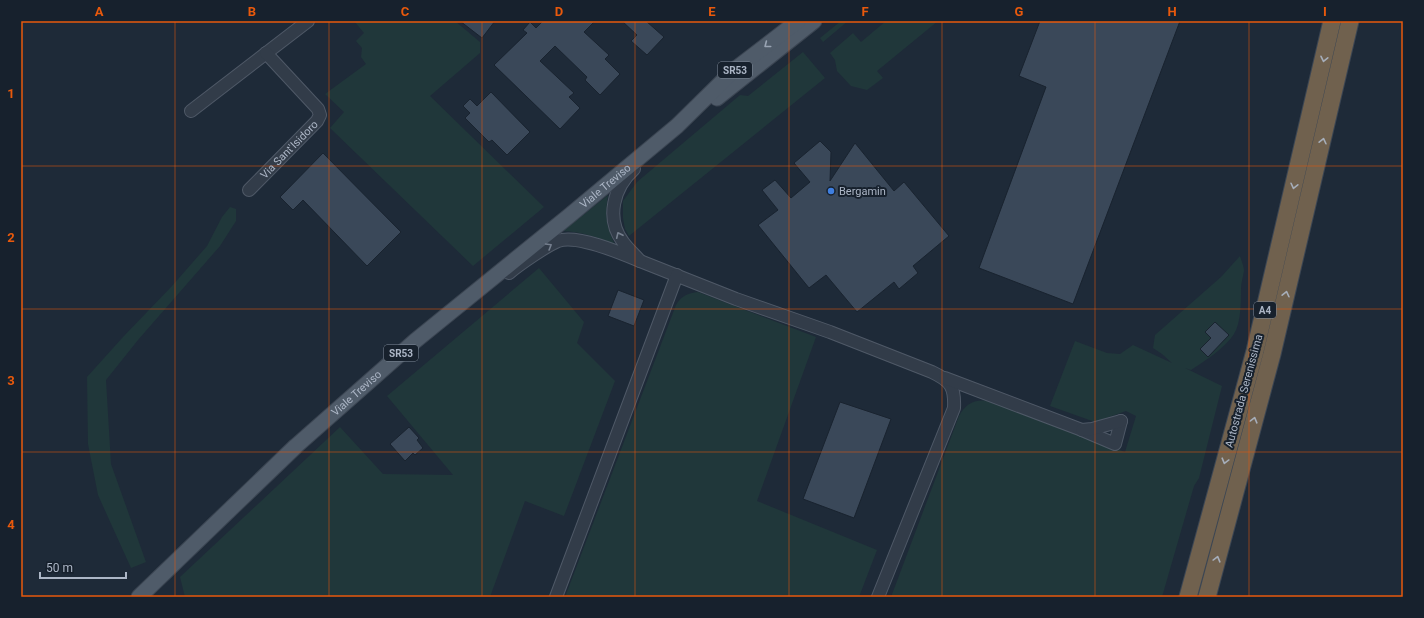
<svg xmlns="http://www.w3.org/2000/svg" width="1424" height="618" font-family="Roboto,sans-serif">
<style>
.green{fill:#20373a}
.building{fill:#3a4859;stroke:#19232f}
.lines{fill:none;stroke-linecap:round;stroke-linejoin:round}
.minor-casing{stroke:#4f5967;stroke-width:14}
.major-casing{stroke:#3b4552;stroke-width:17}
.highway-casing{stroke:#3c4653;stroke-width:19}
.minor{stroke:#323c49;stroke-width:12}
.major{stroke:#4f5b69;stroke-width:15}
.highway{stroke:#70614e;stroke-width:17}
.oneway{stroke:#99a4b3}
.oneway2{stroke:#a6aeba}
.oneway3{stroke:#757f8e}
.grid{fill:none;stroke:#e8590c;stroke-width:1;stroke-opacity:0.55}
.shop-dot{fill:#3f7fe0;stroke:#17212d;stroke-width:1.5}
.labels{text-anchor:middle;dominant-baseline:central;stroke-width:4;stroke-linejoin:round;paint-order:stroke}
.shield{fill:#17212d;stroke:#7f8998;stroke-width:1}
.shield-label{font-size:10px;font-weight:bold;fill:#acb6c6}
.street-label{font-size:11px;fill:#acb6c6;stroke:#17212d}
.poi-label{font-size:11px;fill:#acb6c6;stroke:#17212d;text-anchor:start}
.neatline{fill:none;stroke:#e8590c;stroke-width:1.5}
.grid-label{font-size:13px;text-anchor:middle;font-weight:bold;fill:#e8590c}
</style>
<rect width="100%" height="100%" fill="#1e2a38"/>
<path class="green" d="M354,21H455L480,42V53L430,96L544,207L473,266L330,128L344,112L325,94L366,64L361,57L362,48L356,41L364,33Z
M841,21H848L823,42L820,38Z
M886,21H938L877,71L883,78L867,90L851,86L837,71L835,60L830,53L853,33L861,42Z
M803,52L825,78L629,236L625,229L623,218V201L637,182L740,95L748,96Z
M608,195C605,217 606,225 615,245C598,237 582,232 563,231Z
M230,207L236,209V221L220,246L138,340L106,380L111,464L146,562L131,568L98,495L88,444L87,377L123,337L172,286L207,246L222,217Z
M1240,256C1241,260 1244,266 1244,271C1243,277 1241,283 1241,289C1241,302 1241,323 1234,334C1224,349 1206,360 1191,370L1185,368L1222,386L1199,478L1194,486L1162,597H891L959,416C965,405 974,399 987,401L1125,452L1136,416L1126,411L1095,422L1050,406L1075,341L1107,353L1120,354L1133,345L1172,363L1162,354L1153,348L1155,335L1221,277Z
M539,268L584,322L577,343L615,381L564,516L525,501L490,597H185L180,577L340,427L383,474L453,475L387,396Z
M698,292L816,337L757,501L877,550L859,597H565L676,305C681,296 688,293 698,292Z"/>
<path class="building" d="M460,21H495L482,38Z
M543,21H595L584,32L609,55L605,59L620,74L600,95L585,80L587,77L555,46L540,61L574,93L569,97L580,108L560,129L494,65L527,33L523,30L530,22L536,28Z
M622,21H646L664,37L647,55L631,41L637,35Z
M1040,21H1180L1073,304L979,268L1046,87L1019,76Z
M491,92L530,132L507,155L492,140L489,142L465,118L470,113L463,106L470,99L477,106Z
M820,141L831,152L830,181L855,143L894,191L904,182L949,236L913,266L918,273L899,289L894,282L857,312L826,275L809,288L758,225L778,210L762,190L775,180L791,198L810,182L794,163Z
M323,153L401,232L367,266L303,200L293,210L280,197Z
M618,290L644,300L634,326L608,316Z
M1215,322L1229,335L1208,357L1200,349L1211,338L1205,332Z
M840,402L891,419L854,518L803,499Z
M409,427L419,438L417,440L423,448L415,455L413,453L405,461L390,444Z"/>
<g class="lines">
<defs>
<g id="minor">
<path d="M191,111L308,21"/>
<path id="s1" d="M249,190L317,121L320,115L318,109L266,53"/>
<path d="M640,261L736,299L830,332L932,372C951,381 955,387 954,408L878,597"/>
<path d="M509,273C520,264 546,246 558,241C577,234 621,253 640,261C635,255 628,249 623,242C605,218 614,187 634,169"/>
<path d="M945,378L1082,430L1115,444L1121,421"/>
<path d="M1082,430L1092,429L1121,421"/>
<path d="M556,597L677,275"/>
</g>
<g id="major">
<path d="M717,98L814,21"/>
<path id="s2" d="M139,597L296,446L415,341L569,216L677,126L733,71L798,21"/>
</g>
<path id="highway" d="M1188,597L1255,351L1332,21
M1207,597L1272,354L1350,21"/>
</defs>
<use href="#minor" class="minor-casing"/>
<use href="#major" class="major-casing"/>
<use href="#highway" class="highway-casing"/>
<use href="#minor" class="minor"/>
<use href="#major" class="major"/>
<use href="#highway" class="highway"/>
</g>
<defs><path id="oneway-chevron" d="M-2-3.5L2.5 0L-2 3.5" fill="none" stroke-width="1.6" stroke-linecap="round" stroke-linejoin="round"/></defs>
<use class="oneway" href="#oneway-chevron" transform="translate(767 45) rotate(142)"/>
<g class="oneway2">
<use href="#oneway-chevron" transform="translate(1324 59) rotate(102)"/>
<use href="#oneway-chevron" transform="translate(1323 141) rotate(-77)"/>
<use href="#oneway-chevron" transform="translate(1294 186) rotate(103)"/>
<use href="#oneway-chevron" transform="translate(1286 294) rotate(-77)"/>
<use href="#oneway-chevron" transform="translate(1254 420) rotate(-75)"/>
<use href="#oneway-chevron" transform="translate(1225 461) rotate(105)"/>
<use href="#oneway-chevron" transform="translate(1217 559) rotate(-75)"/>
</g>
<g class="oneway3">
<use href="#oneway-chevron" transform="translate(619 235) rotate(-115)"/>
<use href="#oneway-chevron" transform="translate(549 246) rotate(-31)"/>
</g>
<path class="grid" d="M175,21V597M329,21V597M482,21V597M635,21V597M789,21V597M942,21V597M1095,21V597M1249,21V597M21,166H1403M21,309H1403M21,452H1403"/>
<circle class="shop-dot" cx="831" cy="191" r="4"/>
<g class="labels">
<g class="shield">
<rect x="718" y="62" width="34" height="16" rx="3"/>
<rect x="1254" y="302" width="22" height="16" rx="3"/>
<rect x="384" y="345" width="34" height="16" rx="3"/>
</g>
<g class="shield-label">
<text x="735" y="70">SR53</text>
<text x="1265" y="310">A4</text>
<text x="401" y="353">SR53</text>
</g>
<g class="street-label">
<text stroke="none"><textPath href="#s1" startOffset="57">Via Sant'Isidoro</textPath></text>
<text stroke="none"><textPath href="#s2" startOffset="622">Viale Treviso</textPath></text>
<text transform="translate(1244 391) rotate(-75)">Autostrada Serenissima</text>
<text stroke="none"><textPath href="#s2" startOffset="298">Viale Treviso</textPath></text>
</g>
<g class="poi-label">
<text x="839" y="191">Bergamin</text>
</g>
</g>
<rect width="1424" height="618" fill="none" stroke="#17212d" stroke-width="44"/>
<path d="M40 572v6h86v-6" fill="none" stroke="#acb6c6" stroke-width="2"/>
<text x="46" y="572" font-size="12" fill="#acb6c6" stroke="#17212d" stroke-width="3" paint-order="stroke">50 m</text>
<rect x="22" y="22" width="1380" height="574" class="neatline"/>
<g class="grid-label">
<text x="99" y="16">A</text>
<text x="252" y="16">B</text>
<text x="405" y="16">C</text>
<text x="559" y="16">D</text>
<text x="712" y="16">E</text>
<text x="865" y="16">F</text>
<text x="1019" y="16">G</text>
<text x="1172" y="16">H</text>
<text x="1325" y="16">I</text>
<text x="11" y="98">1</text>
<text x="11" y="242">2</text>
<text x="11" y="385">3</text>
<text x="11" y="529">4</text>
</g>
</svg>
